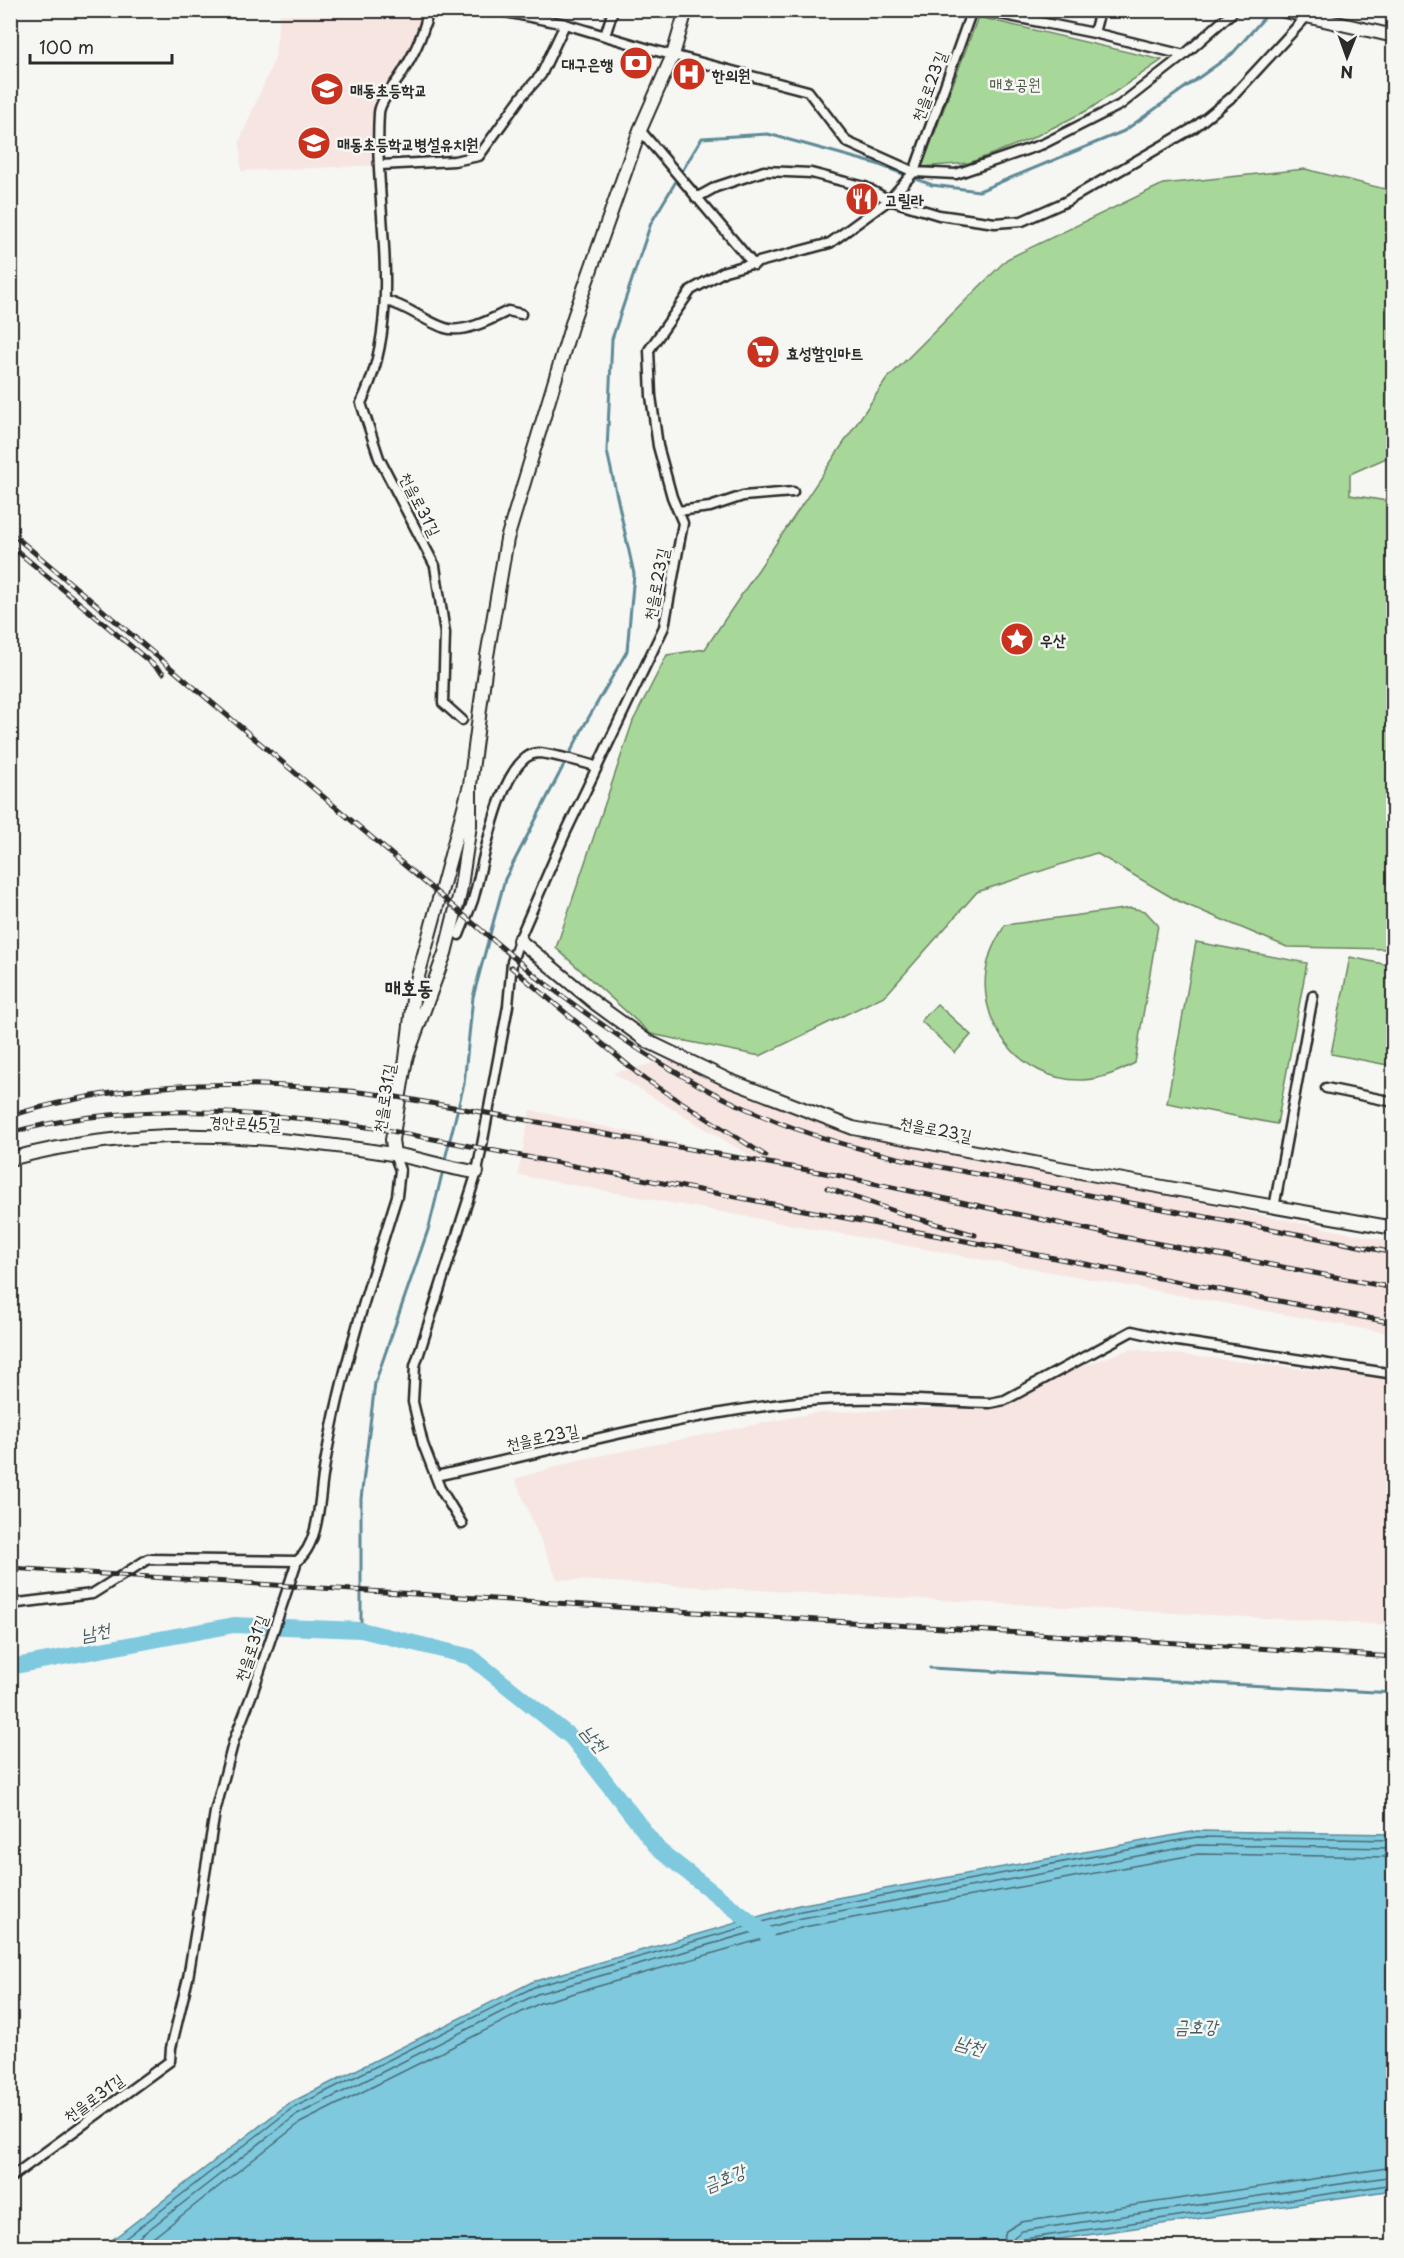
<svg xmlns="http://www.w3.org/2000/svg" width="1404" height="2258" font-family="'Playpen Sans','Poor Story',sans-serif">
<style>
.built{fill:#f7e5e1}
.green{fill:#a8d899;stroke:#6a8262;stroke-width:1.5}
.water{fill:#7ec9de;stroke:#5d8a96;stroke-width:1.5}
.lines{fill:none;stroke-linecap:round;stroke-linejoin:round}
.shore{stroke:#4c6a73;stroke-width:1.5}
.stream{stroke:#5d8a96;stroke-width:3}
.river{stroke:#7ec9de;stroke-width:16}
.street-casing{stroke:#2b2b2b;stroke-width:13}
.secondary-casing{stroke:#2b2b2b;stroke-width:16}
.street{stroke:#f6f6f2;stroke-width:8}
.secondary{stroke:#f6f6f2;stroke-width:12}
.rail-casing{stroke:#2b2b2b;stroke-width:5}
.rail{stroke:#f6f6f2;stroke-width:3;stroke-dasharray:9;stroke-linecap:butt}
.labels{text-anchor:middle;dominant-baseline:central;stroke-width:5;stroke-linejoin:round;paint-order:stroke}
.poi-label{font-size:16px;font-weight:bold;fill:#2b2b2b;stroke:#f6f6f2;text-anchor:start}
.park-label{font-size:16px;fill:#4a5646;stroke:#f6f6f2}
.street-label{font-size:16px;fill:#2b2b2b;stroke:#f6f6f2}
.water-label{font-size:18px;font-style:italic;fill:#445a61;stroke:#f6f6f2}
.quarter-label{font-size:20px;font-weight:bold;fill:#2b2b2b;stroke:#f6f6f2}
</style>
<rect width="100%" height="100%" fill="#f6f6f2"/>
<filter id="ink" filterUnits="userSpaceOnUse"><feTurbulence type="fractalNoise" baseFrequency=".0167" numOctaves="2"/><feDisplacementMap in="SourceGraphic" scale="12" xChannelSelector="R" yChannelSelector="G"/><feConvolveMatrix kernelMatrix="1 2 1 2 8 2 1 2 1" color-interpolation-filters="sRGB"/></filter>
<g filter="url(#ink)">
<path class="built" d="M280,11H428L426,26L379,110L381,165L241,171L240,140L275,58Z
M668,1060L704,1078L836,1128L1393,1242V1334L518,1175L530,1110L759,1161L613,1073Z
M1130,1349L1393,1379V1625L557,1579L515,1479L578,1460L814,1413L970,1407Z"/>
<path class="green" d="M978,17L1162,60L1088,110L1030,139L969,163L922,167Z
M1305,169L1393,191V455L1350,474V495L1393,502V949L1287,947L1178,901L1096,853L977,892L886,995L760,1056L651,1034L556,948L633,721L667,655L705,649L886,380L1007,259L1163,184Z
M1131,908L1145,911L1158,925L1135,1063C1118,1072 1102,1079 1083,1080C1019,1082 971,1018 989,958C992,945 999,936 1005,925Z
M1196,942L1307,963L1277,1124L1167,1103Z
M1350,957L1393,966V1066L1331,1054Z
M937,1004L971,1035L955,1053L921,1021Z"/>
<path class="water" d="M1197,1831L1393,1834V2190L1005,2247H103L288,2104L532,1982L799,1905Z"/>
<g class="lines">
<path class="shore" d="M113,2248L291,2109L534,1987L801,1911L1197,1837L1394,1840
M125,2248L295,2116L537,1994L802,1918L1197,1845L1394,1848
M140,2248L300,2123L540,2003L804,1927L1198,1854L1394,1857
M1001,2248L1006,2231L1021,2222L1394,2167
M1010,2248L1014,2237L1022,2231L1394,2176
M1018,2248L1019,2242L1024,2239L1394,2184"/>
<path class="stream" d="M444,1163L464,1084L473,997L505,879L585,724L627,651L634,574L607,451L612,339L651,223L702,138L768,134L877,164L932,185L979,191L1124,131L1232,54L1271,10
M361,1630V1499L375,1383L429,1227L443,1170
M930,1668L1394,1693"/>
<path class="river" d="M10,1667L234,1625L361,1630L471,1657L572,1738L659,1850L766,1934"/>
<defs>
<path id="street" d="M428,10C425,31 415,52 404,70C398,82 380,99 379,113C373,209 406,313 361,403L379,458L435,566L445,633L443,703L462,720
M495,10L565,24L649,49L808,91L847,142L914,172L956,174L1043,144L1120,105L1184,55L1235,10
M980,10L1094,33L1184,55
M1094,33L1100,10
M605,36L613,10
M640,130L754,265
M381,165L454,161L479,156L522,96L541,75L565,24
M696,198L716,187L764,171L811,173L865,187L889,200L939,215L995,223L1022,221L1065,202L1195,127L1233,96L1306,17
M386,301C408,306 424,321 445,328C464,334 492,319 508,311L521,314
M678,511L710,507L743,496L793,492
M459,935C463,924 469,912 473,900C482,871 500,755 538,753C546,753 588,763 597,767
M1326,1088L1394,1102
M1274,1208L1313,996
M436,1476C555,1450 677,1415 798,1402C862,1395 927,1401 990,1403L1005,1400L1132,1331L1171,1340L1394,1374
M462,1524L440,1488L423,1444L413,1402L415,1366L477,1172L508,1006L512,962L519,940L565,834L664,627L683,523L672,497L658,446L651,396L649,350L691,290L725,271L830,243L889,200L914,172L972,10
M10,1604L92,1594L148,1559L297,1561
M10,2178L170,2061L171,2048L188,1978L215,1812L234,1740L252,1694L297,1561C319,1544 319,1502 323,1476C338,1380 368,1288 397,1196L400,1170L394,1154"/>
<path id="secondary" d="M1280,10L1394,36
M470,785L414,991L406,1059L445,953L460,893L470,825V785L487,656L507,539L574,317L640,130L673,55L686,10
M519,940L596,1004L647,1041L728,1080L853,1128L1101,1176L1394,1228
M394,1154L392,1140L406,1059
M10,1159C140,1124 261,1134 392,1154C420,1158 448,1169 477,1172"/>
</defs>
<use href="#street" class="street-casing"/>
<use href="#secondary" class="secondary-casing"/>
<use href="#street" class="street"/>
<use href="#secondary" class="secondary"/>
<defs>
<path id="rail" d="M10,532L538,978C610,1032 684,1084 768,1118C850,1152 939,1167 1025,1183C1148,1207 1271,1228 1394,1253
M10,545L163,673
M511,967L642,1077L766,1156
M10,1116C135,1077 263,1079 391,1096L836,1175L1123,1237L1394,1288
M10,1133C126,1100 264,1111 381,1129L1394,1323
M827,1188L912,1217L975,1235
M10,1568L1394,1657"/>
</defs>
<use href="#rail" class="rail-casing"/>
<use href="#rail" class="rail"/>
</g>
</g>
<defs>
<symbol id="bank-disc" viewBox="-11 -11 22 22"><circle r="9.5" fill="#c8321e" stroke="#f6f6f2"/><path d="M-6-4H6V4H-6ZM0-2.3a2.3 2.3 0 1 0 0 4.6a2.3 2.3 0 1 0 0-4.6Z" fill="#fff"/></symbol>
<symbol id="hospital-disc" viewBox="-11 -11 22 22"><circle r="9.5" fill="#c8321e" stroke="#f6f6f2"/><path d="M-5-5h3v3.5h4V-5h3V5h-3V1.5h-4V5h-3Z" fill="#fff"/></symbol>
<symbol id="school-disc" viewBox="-11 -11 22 22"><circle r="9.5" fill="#c8321e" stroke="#f6f6f2"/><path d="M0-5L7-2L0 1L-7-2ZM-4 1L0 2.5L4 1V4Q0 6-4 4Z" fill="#fff"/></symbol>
<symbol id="restaurant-disc" viewBox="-11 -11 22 22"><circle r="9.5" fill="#c8321e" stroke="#f6f6f2"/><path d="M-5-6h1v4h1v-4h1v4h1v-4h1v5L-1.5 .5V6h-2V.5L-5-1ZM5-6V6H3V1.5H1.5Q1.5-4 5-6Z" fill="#fff"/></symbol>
<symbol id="supermarket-disc" viewBox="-11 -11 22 22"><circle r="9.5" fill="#c8321e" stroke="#f6f6f2"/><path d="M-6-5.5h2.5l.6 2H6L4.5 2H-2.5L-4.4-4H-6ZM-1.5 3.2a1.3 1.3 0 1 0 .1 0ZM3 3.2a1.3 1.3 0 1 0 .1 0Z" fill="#fff"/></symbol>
<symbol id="sight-disc" viewBox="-11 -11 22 22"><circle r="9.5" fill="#c8321e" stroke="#f6f6f2"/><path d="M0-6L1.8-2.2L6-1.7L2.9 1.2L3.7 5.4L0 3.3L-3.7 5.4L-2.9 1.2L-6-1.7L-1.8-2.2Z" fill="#fff"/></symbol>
</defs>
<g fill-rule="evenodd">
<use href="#bank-disc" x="617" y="44" width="38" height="38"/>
<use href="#hospital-disc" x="670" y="55" width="38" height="38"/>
<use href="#school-disc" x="308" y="70" width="38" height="38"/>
<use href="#school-disc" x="295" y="124" width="38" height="38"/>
<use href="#restaurant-disc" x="843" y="180" width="38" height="38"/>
<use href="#supermarket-disc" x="744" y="333" width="38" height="38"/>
<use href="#sight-disc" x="998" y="620" width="38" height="38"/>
</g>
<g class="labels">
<g class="poi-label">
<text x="613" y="63" text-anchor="end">대구은행</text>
<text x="712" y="74">한의원</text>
<text x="350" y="89">매동초등학교</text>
<text x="337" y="143">매동초등학교병설유치원</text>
<text x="885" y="199">고릴라</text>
<text x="786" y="352">효성할인마트</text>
<text x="1040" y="639">우산</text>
</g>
<g class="park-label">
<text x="1015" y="83">매호공원</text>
</g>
<g class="street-label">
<text transform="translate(928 86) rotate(-70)">천을로23길</text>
<text transform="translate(421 504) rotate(63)">천을로31길</text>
<text transform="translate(655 584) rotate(-79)">천을로23길</text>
<text transform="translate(383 1098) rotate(-81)">천을로31길</text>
<text transform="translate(245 1122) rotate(2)">경안로45길</text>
<text transform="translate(936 1128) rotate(11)">천을로23길</text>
<text transform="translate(542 1436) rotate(-12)">천을로23길</text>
<text transform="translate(250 1648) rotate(-71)">천을로31길</text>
<text transform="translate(93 2097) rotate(-36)">천을로31길</text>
</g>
<g class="water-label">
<text transform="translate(95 1631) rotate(-11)">남천</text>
<text transform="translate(595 1738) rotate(50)">남천</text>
<text x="1196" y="2025">금호강</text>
<text transform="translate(970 2044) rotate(16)">남천</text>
<text transform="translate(724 2177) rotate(-22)">금호강</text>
</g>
<g class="quarter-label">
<text x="409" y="987">매호동</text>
</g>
</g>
<rect width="1404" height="2258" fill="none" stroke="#f6f6f2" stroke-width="36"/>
<rect x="18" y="18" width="1368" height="2222" fill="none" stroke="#2b2b2b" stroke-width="2" filter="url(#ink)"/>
<g transform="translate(1347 57) rotate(181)" stroke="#f6f6f2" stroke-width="4.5" paint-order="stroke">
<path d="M0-4.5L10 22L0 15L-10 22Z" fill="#2b2b2b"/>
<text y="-9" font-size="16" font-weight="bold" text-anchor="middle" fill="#2b2b2b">N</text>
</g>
<path d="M30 54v9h142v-9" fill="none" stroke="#2b2b2b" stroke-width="3"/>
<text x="39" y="54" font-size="18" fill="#2b2b2b" stroke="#f6f6f2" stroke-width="4.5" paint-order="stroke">100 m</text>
</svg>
